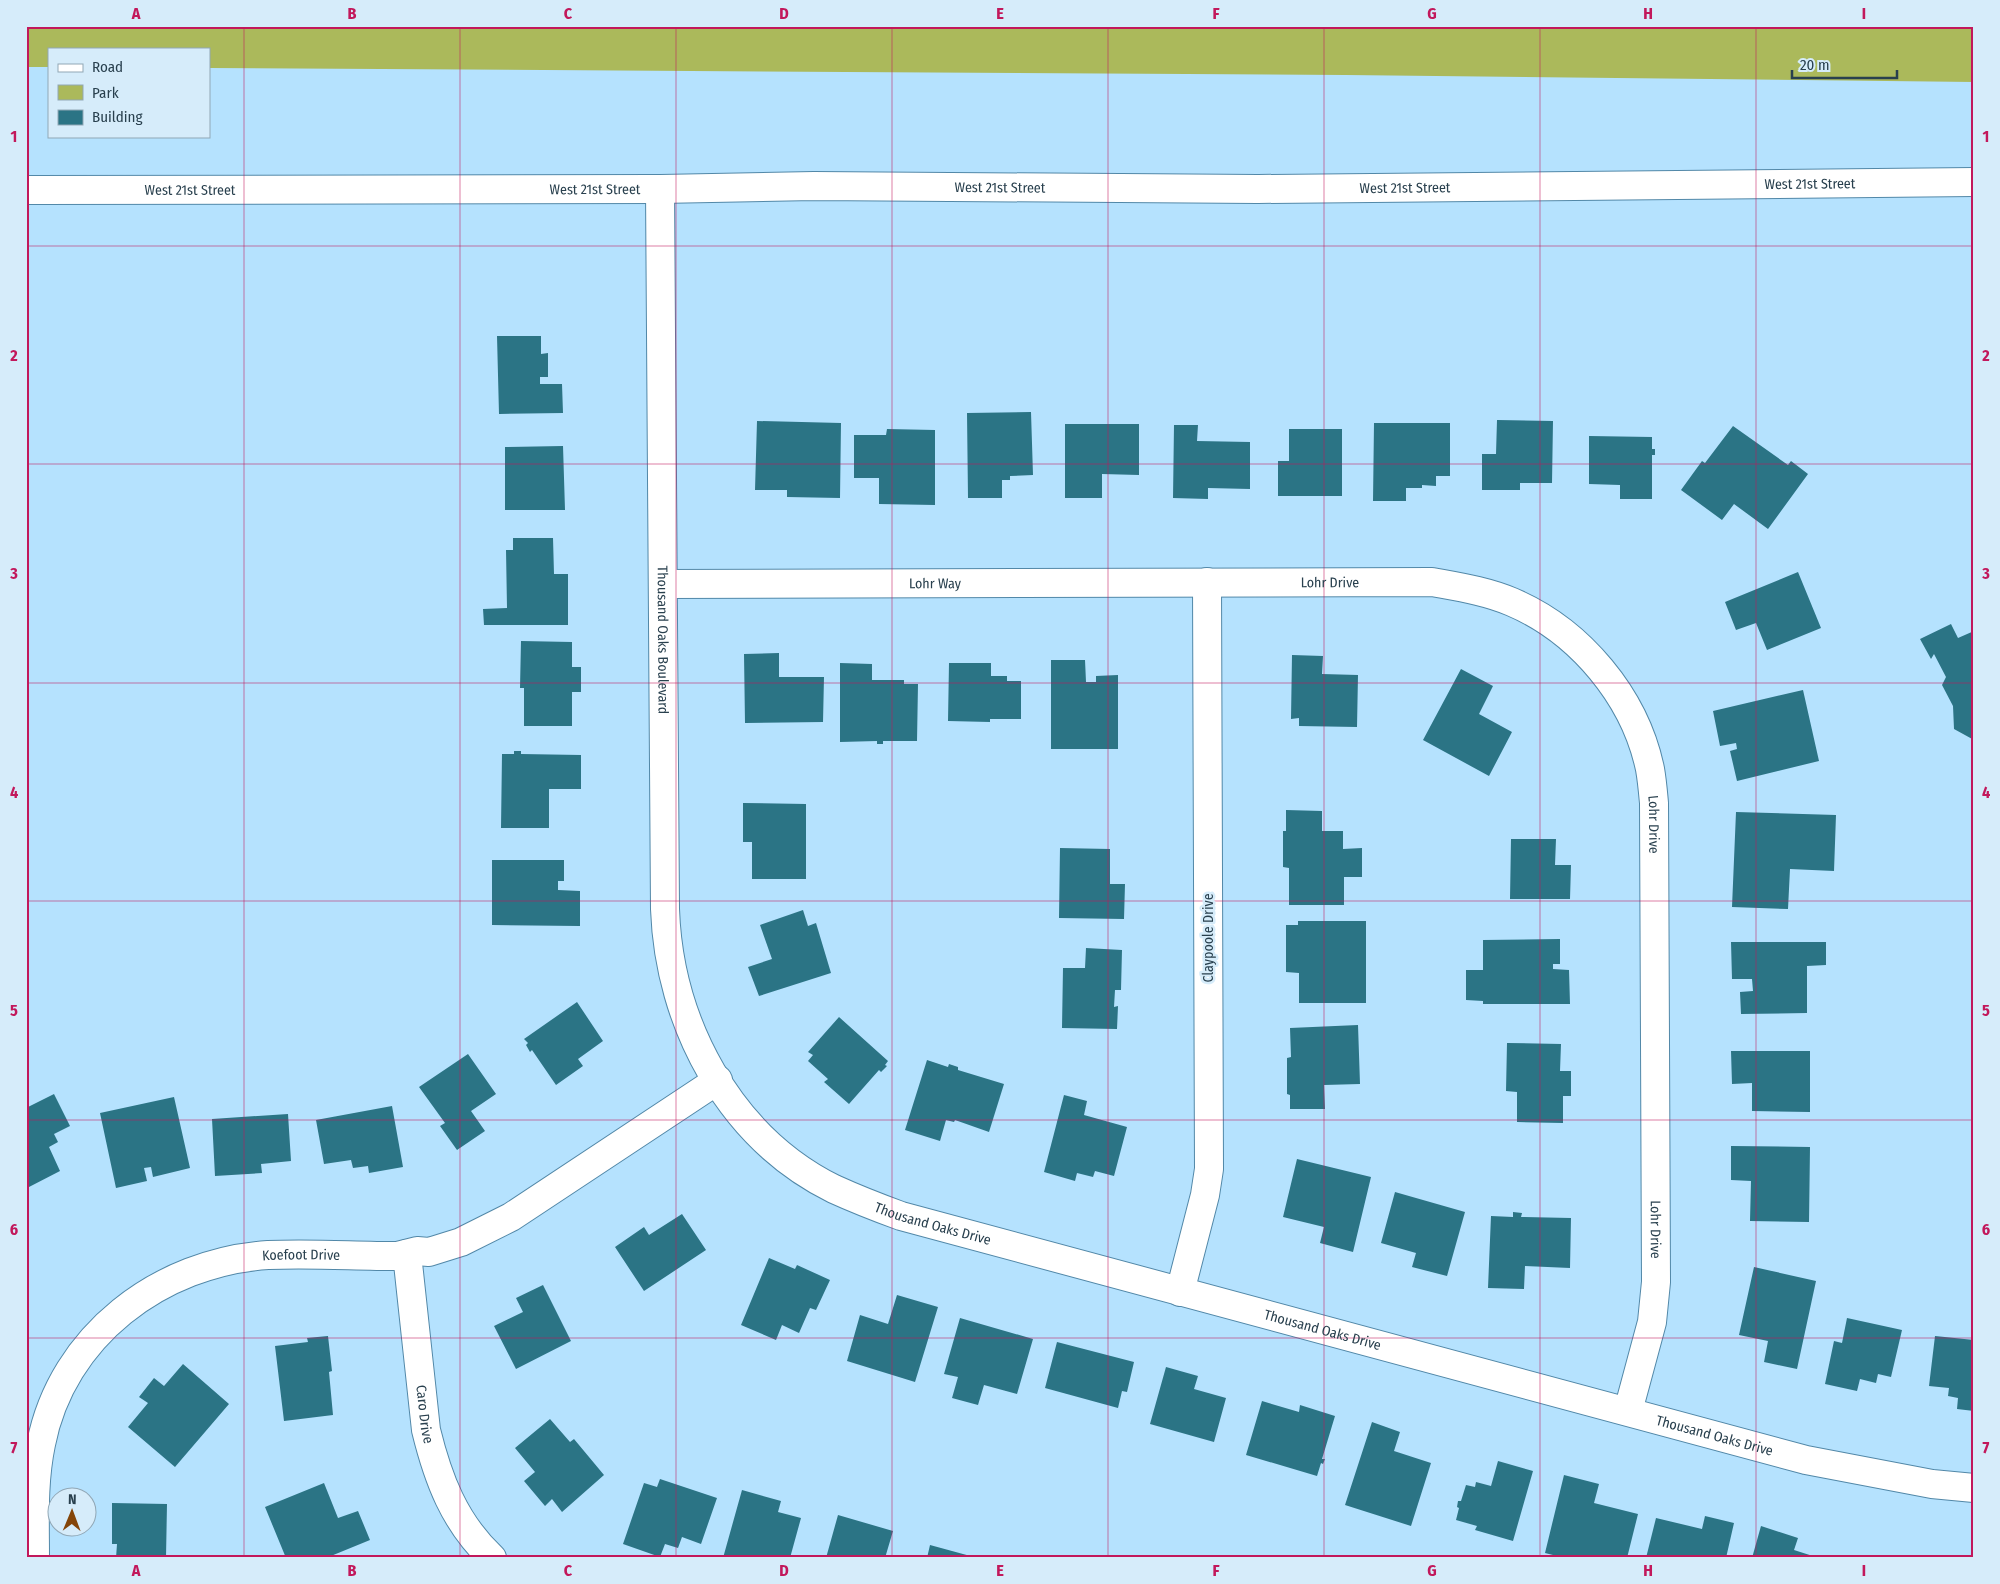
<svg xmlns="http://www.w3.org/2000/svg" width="2000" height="1584" font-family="'Fira Sans Condensed',sans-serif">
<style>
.green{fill:#abb95b}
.building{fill:#2b7485}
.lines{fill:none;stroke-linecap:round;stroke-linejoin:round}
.minor-casing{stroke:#5288a8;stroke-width:30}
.tertiary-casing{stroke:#5288a8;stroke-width:30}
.minor{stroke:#fff;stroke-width:28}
.tertiary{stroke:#fff;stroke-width:28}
.grid{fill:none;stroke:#c2185b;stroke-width:1;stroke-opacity:0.55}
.labels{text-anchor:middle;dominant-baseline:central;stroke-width:5;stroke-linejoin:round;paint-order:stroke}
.street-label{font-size:14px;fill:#29404e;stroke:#d6ecfa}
.neatline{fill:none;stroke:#c2185b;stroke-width:2}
.grid-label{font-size:16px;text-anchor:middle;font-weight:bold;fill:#c2185b}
</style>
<rect width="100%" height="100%" fill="#b5e2fe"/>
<path class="green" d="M26,26H1974V82L1346,75L209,68V49H49V67H26Z"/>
<path class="building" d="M497,336H541V354L548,353V377H540V384H562L563,413L499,414Z
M1031,412L1033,475L1010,476V480H1002V498H968L967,413Z
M1497,420L1553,421L1552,483H1520V490H1482V454H1496Z
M757,421L841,423L840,498L787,497V490H755Z
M1374,423H1450V476H1436V486L1422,485V488H1406V501H1373Z
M1065,424H1139V475L1102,474V498H1065Z
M1174,425H1198L1197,441L1250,442V489L1208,488V499L1173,498Z
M1733,426L1788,465L1791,461L1808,474L1768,529L1734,504L1722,520L1681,490L1702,461L1705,463Z
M887,429L935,430V505L879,504V478H854V435H886Z
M1289,429H1342V496H1278V461H1289Z
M1589,436L1652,437V449H1655V455H1652V499H1620V485L1589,484Z
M563,446L565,510H505V447Z
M513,538H553L554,574H568V625H484L483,609L507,608L506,550H513Z
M1798,572L1821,628L1767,650L1756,623L1736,630L1725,602Z
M1951,624L1958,638L1974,631V740L1954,729L1953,706L1942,685L1946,677L1934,654L1931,659L1920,639Z
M521,641L572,642V667H581V692H572V726H524V688H520Z
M779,653V677H824L823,722L745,723L744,654Z
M1292,655L1323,656L1322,674L1358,675L1357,727L1299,726V718L1291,719Z
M1051,660H1085L1086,682H1096V676L1118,675V749H1051Z
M840,663L872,664V680H904V684H918L917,741H883V744H877V741L840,742Z
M949,663H991V676H1007V681H1021V719H990V722L948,721Z
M1461,669L1493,686L1479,714L1512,732L1489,776L1423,740Z
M1803,690L1819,761L1737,781L1730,751L1737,749L1736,743L1720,746L1713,711Z
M514,751H521V754L581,755V789H549V828H501L502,754H514Z
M743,803L806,804V879H752V842H743Z
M1286,810L1322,811V831H1343V849L1362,848V877H1344V905H1289V868L1283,867V831H1286Z
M1736,812L1836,815L1834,871L1790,869L1788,909L1732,907Z
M1511,839H1556L1555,865H1571L1570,899H1510Z
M1060,848L1110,849V884H1125L1124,919L1059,918Z
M492,860H564V881H558V890L580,891V926L492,925Z
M803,910L808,926L816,923L831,973L759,996L748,967L772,959L760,925Z
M1298,921H1366V1003H1299V973L1286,972V925H1298Z
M1560,939V964H1553V969L1569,970L1570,1004H1483V1001L1466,1000V970H1483V940Z
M1731,942H1826V965L1807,966V1013L1741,1014L1740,992L1753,991L1752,979H1732Z
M1086,948L1122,950L1121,990H1115L1114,1007L1118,1006L1117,1029L1062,1028L1063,968H1085Z
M577,1002L603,1041L578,1059L583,1066L556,1085L532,1050L530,1052L526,1045L528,1043L524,1039Z
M839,1017L888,1061L885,1065L887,1066L881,1072L879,1070L849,1104L824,1082L828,1079L808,1061L813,1055L808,1052Z
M1358,1025L1360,1084L1324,1085L1325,1109H1290V1095L1287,1094V1058L1291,1057L1290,1028Z
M1507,1043L1561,1044L1560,1071H1571V1096H1563V1123L1517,1122V1092L1506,1091Z
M1731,1051H1810V1112L1752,1111V1083L1732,1084Z
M468,1054L496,1094L471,1111L485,1131L457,1150L440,1126L445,1123L419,1087Z
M927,1060L948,1067L949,1064L958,1067V1070L1004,1084L989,1132L955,1120L954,1122L946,1120L940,1141L905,1130Z
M54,1094L70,1126L54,1134L58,1142L49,1147L60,1171L29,1187L26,1185V1108Z
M1064,1095L1087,1101L1084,1115L1127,1127L1114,1176L1095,1171L1093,1177L1077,1173L1075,1181L1044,1172Z
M174,1097L190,1168L153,1177L151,1167L144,1168L147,1181L116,1188L100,1113Z
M392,1106L403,1167L369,1173L368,1166L353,1168L351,1160L324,1164L316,1120Z
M288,1114L291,1161L261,1164L262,1173L215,1176L212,1119Z
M1731,1146L1810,1147L1809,1222L1750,1221L1751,1181L1731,1180Z
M1297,1159L1371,1177L1353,1252L1320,1243L1324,1227L1283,1217Z
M1395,1192L1465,1212L1447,1276L1412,1267L1416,1253L1381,1243Z
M1513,1212L1522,1213L1521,1217L1571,1218L1570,1268L1525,1266L1524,1289L1488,1288L1491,1216L1513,1217Z
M682,1214L706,1250L644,1291L615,1247L644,1227L649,1235Z
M769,1258L795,1269L797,1265L830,1280L816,1310L810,1308L799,1333L782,1325L776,1340L741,1325Z
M1754,1267L1816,1281L1797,1369L1764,1362L1768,1341L1739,1335Z
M543,1285L571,1341L516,1369L494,1326L523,1312L516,1298Z
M897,1295L938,1307L915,1382L847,1361L860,1315L888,1324Z
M960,1318L1033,1339L1017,1394L984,1385L978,1405L952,1398L958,1377L944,1374Z
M1847,1318L1902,1330L1891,1377L1878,1374L1876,1383L1860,1379L1857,1391L1825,1384L1834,1341L1842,1343Z
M328,1336L332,1371L329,1372L333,1415L284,1421L275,1346L308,1342L307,1338Z
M1935,1336L1974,1340V1411L1957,1409L1958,1398L1948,1396L1949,1388L1929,1386Z
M1057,1342L1134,1362L1127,1392L1122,1391L1118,1408L1045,1388Z
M183,1364L229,1404L175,1467L128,1427L148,1403L139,1397L154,1378L164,1386Z
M1166,1367L1198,1376L1194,1389L1226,1398L1214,1442L1150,1424Z
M1262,1401L1299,1412L1300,1405L1335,1416L1322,1459H1325L1323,1464L1321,1463L1317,1476L1246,1455Z
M550,1419L570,1442L574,1439L604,1475L562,1512L552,1499L545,1506L524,1481L535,1472L515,1448Z
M1372,1422L1400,1432L1394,1451L1431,1463L1411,1526L1345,1505Z
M1498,1461L1533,1471L1513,1541L1475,1530L1477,1526L1456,1520L1459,1508L1457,1507L1458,1501H1461L1466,1485L1475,1487L1476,1482L1491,1486Z
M1564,1475L1599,1484L1594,1503L1638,1514L1627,1558H1565L1545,1553Z
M660,1479L717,1498L701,1544L682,1537L678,1548L665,1544L660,1557L623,1544L644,1483L657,1487Z
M324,1483L338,1518L358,1511L370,1540L326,1558H286L265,1507Z
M742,1490L781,1501L778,1512L801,1518L790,1558H723Z
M112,1503L167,1504L166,1558H116L117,1544H112Z
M838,1515L893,1531L885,1558H826Z
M1705,1516L1734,1523L1726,1558H1646L1656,1518L1702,1529Z
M1761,1526L1798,1538L1794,1550L1819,1558H1752Z
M930,1545L974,1557V1558H927Z"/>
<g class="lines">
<defs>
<g id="minor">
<path id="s1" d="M660,189L665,909C669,1023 729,1137 834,1189C856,1199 879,1208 901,1216L1806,1460L1932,1484L1974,1488"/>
<path id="s2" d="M664,584L1432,582C1459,587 1486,591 1512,602C1580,631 1635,697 1650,769C1652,780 1653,792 1654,803L1656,1282L1652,1322L1628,1411"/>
<path id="s3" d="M407,1254L426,1430C438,1479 454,1522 492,1558"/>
<path d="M1180,1292L1205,1195L1209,1169L1207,582"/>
<path id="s4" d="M35,1558C35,1520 33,1482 41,1444C62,1336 160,1262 268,1255C310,1253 354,1256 397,1256L417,1251L429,1252L461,1242L511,1217L718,1080"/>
</g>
<g id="tertiary">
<path id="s5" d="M26,190L660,189L814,186L1258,189L1974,182"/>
</g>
</defs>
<use href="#minor" class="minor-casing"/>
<use href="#tertiary" class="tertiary-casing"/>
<use href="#minor" class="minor"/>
<use href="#tertiary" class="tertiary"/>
</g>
<path class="grid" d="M244,26V1558M460,26V1558M676,26V1558M892,26V1558M1108,26V1558M1324,26V1558M1540,26V1558M1756,26V1558M26,246H1974M26,464H1974M26,683H1974M26,901H1974M26,1120H1974M26,1338H1974"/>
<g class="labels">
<g class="street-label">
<text stroke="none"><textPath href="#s5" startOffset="1784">West 21st Street</textPath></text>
<text stroke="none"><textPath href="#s5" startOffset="974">West 21st Street</textPath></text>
<text stroke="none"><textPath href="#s5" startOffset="1379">West 21st Street</textPath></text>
<text stroke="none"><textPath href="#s5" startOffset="569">West 21st Street</textPath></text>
<text stroke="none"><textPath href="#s5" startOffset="164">West 21st Street</textPath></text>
<text stroke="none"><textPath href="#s2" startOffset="666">Lohr Drive</textPath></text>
<text stroke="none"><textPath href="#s2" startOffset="271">Lohr Way</textPath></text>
<text stroke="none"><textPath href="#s1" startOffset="451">Thousand Oaks Boulevard</textPath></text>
<text stroke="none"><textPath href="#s2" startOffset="1131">Lohr Drive</textPath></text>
<text transform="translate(1208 938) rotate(-90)">Claypoole Drive</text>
<text stroke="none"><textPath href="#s1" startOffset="1168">Thousand Oaks Drive</textPath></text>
<text stroke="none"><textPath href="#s2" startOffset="1536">Lohr Drive</textPath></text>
<text stroke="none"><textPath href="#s4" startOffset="465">Koefoot Drive</textPath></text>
<text stroke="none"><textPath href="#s1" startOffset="1572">Thousand Oaks Drive</textPath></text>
<text stroke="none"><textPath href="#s3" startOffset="161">Caro Drive</textPath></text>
<text stroke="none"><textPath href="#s1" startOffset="1978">Thousand Oaks Drive</textPath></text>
</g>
</g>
<rect width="2000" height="1584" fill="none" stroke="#d6ecfa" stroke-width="55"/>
<rect x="48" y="48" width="162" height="90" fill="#d6ecfa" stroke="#91a7b5"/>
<rect x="58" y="64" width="25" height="8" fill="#ffffff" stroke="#91a7b5"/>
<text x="92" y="72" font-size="15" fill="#29404e">Road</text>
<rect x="58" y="85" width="25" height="15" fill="#abb95b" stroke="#91a7b5"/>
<text x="92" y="98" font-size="15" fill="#29404e">Park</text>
<rect x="58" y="110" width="25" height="15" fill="#2b7485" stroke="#91a7b5"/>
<text x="92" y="122" font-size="15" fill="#29404e">Building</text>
<g transform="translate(72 1512) rotate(1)"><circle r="24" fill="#d6ecfa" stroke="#91a7b5"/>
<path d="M0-4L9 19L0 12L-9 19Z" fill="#844509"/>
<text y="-8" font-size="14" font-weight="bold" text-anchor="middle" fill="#29404e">N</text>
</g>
<path d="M1792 70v8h105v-8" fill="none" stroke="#29404e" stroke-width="2.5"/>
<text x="1800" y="70" font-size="15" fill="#29404e" stroke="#d6ecfa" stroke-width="4" paint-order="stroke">20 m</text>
<rect x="28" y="28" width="1944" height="1528" class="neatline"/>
<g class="grid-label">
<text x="136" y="19">A</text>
<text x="352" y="19">B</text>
<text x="568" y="19">C</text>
<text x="784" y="19">D</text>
<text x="1000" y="19">E</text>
<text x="1216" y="19">F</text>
<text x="1432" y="19">G</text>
<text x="1648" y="19">H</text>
<text x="1864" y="19">I</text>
<text x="14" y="142">1</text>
<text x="1986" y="142">1</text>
<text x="14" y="361">2</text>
<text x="1986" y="361">2</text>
<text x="14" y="579">3</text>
<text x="1986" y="579">3</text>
<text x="14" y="798">4</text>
<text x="1986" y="798">4</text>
<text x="14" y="1016">5</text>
<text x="1986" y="1016">5</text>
<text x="14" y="1235">6</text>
<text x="1986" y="1235">6</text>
<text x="14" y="1453">7</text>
<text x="1986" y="1453">7</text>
<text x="136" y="1576">A</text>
<text x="352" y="1576">B</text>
<text x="568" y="1576">C</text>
<text x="784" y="1576">D</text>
<text x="1000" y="1576">E</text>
<text x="1216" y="1576">F</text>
<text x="1432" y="1576">G</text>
<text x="1648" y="1576">H</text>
<text x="1864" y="1576">I</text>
</g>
</svg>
